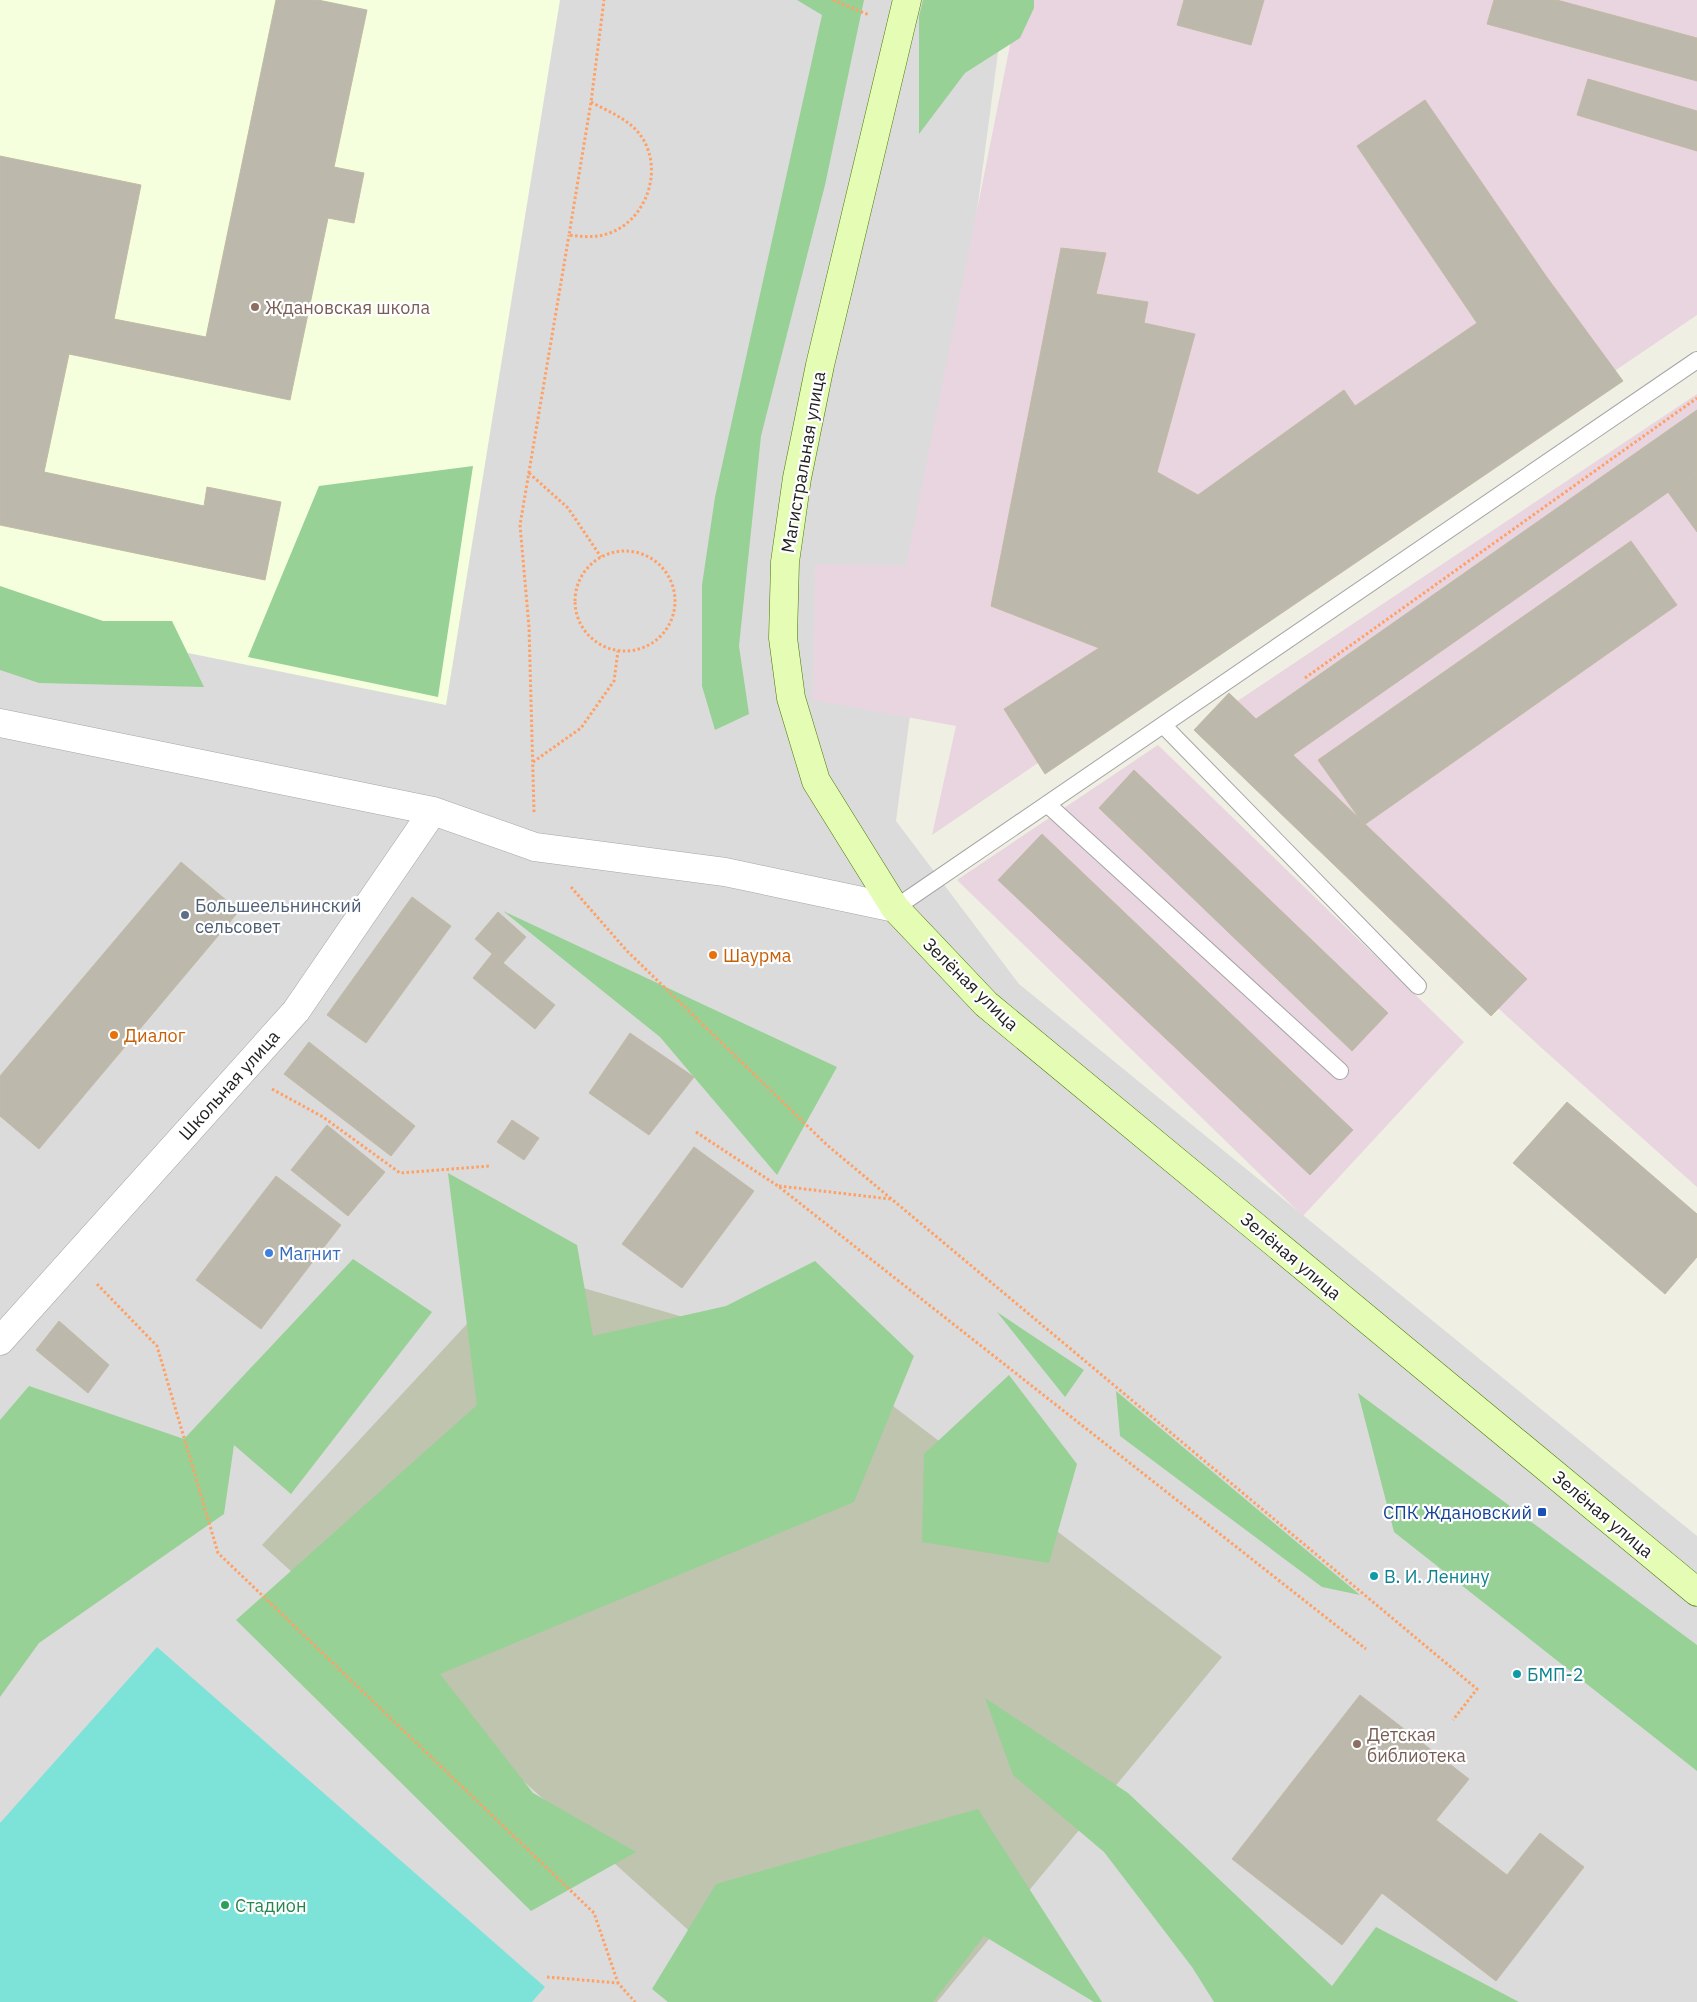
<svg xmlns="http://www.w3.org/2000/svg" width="1697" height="2002" font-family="'IBM Plex Sans',sans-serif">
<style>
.residential{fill:#dcdbdb}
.industrial{fill:#e9d5df}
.education{fill:#f5ffdd}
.construction{fill:#bec4ae}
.forest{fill:#97d196}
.pitch{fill:#7de3d8}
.building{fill:#bcb8ac;stroke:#c2baa5}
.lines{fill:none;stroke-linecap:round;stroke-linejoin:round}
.lane-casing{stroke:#a5a5a5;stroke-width:18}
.street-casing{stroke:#a5a5a5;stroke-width:29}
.secondary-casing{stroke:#4a7a00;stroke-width:29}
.path{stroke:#ffa065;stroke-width:3;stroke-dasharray:2.5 2.5;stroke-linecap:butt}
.lane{stroke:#fff;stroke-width:16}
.street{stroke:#fff;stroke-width:28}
.secondary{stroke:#e4fcb4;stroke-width:28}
.education-dot{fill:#8d6e63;stroke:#fff;stroke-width:2}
.service-dot{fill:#5c6f8a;stroke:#fff;stroke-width:2}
.food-dot{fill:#e8710a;stroke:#fff;stroke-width:2}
.shop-dot{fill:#3f7fe0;stroke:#fff;stroke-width:2}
.transit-dot{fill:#1a4fb4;stroke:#fff;stroke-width:2}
.culture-dot{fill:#0f9aa8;stroke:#fff;stroke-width:2}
.leisure-dot{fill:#2e9e5b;stroke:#fff;stroke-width:2}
.labels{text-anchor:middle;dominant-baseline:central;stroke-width:4.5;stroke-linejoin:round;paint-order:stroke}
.education-label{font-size:18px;fill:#785e54;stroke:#fff;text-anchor:start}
.street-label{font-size:18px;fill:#1e1e1e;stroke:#fff}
.service-label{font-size:18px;fill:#4e5e75;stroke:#fff;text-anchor:start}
.food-label{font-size:18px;fill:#c56008;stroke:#fff;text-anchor:start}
.shop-label{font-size:18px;fill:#366cbe;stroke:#fff;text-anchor:start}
.transit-label{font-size:18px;fill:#164399;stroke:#fff;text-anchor:end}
.culture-label{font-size:18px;fill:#0d838f;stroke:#fff;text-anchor:start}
.leisure-label{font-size:18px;fill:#27864d;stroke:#fff;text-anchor:start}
</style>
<rect width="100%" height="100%" fill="#efefe3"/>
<path class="residential" d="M0,0H1005L896,821L1019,984L1697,1536V2002H0Z"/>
<path class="industrial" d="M1019,0H1697V315L932,835L956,726L813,700L815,564L906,566Z
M1697,394V1187L1545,1051L1194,730Z
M1158,745L1464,1042L1303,1216L957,880Z"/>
<path class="education" d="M0,0H560L446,705L0,615Z"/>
<path class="construction" d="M518,1269L834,1361L1222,1657L937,2002H768L262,1545Z"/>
<path class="forest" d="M797,0H864L825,185L761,436L739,646L749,714L715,730L702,686V585L715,497L822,15Z
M923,0H1034V8L1020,38L965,73L919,134V16Z
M473,466L438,697L248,657L319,486Z
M0,586L103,621H172L204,687L39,683L0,670Z
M503,911L837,1067L777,1175L660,1037Z
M448,1173L577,1245L593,1336L726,1306L815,1261L914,1356L854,1502L440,1674L533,1793L636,1852L531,1911L236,1620L477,1405Z
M353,1259L432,1312L291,1494L234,1445L224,1514L39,1643L0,1697V1420L29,1386L184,1439Z
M997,1312L1084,1370L1065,1397Z
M1009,1375L1077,1464L1049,1563L922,1542L924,1454Z
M1116,1391L1360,1595L1322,1587L1120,1436Z
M1358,1393L1697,1645V1771L1394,1532Z
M985,1698L1128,1793L1332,1986L1376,1927L1519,2002H1214L1192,1967L1104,1852L1013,1775Z
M978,1809L1102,2002H1094L984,1936L933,2002H668L652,1989L716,1884Z"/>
<path class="pitch" d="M157,1647L545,1987L532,2002H0V1823Z"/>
<path class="building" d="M276,0H318L367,10L334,167L364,173L354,223L328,218L290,400L69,354L44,472L204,506L207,487L281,502L265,580L0,525V156L141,185L114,319L206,337Z
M1184,0H1264L1251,45L1177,25Z
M1494,0H1557L1697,38V81L1487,24Z
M1588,79L1697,111V151L1577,115Z
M1425,100L1546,276L1623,381L1045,774L1004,709L1099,648L991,606L1061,248L1106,253L1096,294L1148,302L1144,323L1195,334L1157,472L1198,495L1344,390L1355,406L1477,323L1357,146Z
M1697,410V472L1293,755L1527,979L1491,1016L1194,730L1229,693L1256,719Z
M1697,472V532L1668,492Z
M1631,541L1677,605L1364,825L1318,760Z
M1134,770L1388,1013L1352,1051L1099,808Z
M1042,834L1353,1130L1310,1175L998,880Z
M181,862L239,911L39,1149L0,1116V1076Z
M412,897L451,926L366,1043L327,1015Z
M498,912L526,937L503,963L475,939Z
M492,954L555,1005L535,1029L473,978Z
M630,1033L694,1077L649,1135L589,1093Z
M309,1042L415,1126L391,1156L284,1074Z
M1567,1102L1697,1214V1257L1665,1294L1513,1163Z
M512,1120L539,1138L524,1160L497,1142Z
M327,1125L385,1172L348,1216L291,1170Z
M694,1147L754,1191L682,1288L622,1244Z
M276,1176L341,1225L261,1329L196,1280Z
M59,1321L109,1365L88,1393L36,1350Z
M1360,1695L1469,1779L1436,1820L1507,1875L1540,1833L1584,1867L1496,1981L1382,1893L1342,1945L1232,1859Z"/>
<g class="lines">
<defs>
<path id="lane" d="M1163,725L1418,986
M1047,804L1340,1071
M895,908L1697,360"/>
<path id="street" d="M0,723L433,811L535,847L725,872L895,908
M0,1341L296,1011L433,811"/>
<path id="secondary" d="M907,0L820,365L797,478L785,562L783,638L791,698L816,781L895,908L986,1004L1697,1592"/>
</defs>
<use href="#lane" class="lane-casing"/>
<use href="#street" class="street-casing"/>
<use href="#secondary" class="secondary-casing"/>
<path class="path" d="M833,0L869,15
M591,102C609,112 629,119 641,136C664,169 647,219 610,233C596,238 583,237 569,235L591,102L604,0
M529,473L568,508L601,557
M575 601a50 50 0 1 1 100 0a50 50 0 1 1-100 0Z
M1305,678L1697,398
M533,762L581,728L614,681L618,651
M534,812L529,627L520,525L569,235
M571,887L627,951L827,1145L1477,1689L1453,1720
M272,1089L323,1117L400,1173L490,1166
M696,1132L778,1186L1366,1649
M779,1186L890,1199
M97,1284L157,1346L218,1553L594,1913L618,1983
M547,1977L618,1983L635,2002"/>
<use href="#lane" class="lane"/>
<use href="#street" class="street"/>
<use href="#secondary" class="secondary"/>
</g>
<g class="education-dot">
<circle cx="255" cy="307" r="5"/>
<circle cx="1357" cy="1744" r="5"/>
</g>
<circle class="service-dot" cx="185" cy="915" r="5"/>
<g class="food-dot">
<circle cx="713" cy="955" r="5"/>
<circle cx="114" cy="1035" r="5"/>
</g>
<circle class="shop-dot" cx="269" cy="1253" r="5"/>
<rect class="transit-dot" x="1537" y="1507" width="10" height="10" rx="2.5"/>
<g class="culture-dot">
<circle cx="1374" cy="1576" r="5"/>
<circle cx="1517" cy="1674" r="5"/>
</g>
<circle class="leisure-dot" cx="225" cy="1905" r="5"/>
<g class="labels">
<g class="education-label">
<text x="265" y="307">Ждановская школа</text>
<text x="1367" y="1734">Детская<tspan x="1367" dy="21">библиотека</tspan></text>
</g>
<g class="street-label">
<text transform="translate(803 462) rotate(-80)">Магистральная улица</text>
<text transform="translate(971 984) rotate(44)">Зелёная улица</text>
<text transform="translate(229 1085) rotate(-48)">Школьная улица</text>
<text transform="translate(1291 1256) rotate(40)">Зелёная улица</text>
<text transform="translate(1603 1514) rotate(40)">Зелёная улица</text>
</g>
<g class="service-label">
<text x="195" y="905">Большеельнинский<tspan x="195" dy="21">сельсовет</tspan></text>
</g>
<g class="food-label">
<text x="723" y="955">Шаурма</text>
<text x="124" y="1035">Диалог</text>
</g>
<g class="shop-label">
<text x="279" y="1253">Магнит</text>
</g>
<g class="transit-label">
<text x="1532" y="1512">СПК Ждановский</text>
</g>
<g class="culture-label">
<text x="1384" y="1576">В. И. Ленину</text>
<text x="1527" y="1674">БМП-2</text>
</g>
<g class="leisure-label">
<text x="235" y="1905">Стадион</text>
</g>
</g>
</svg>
